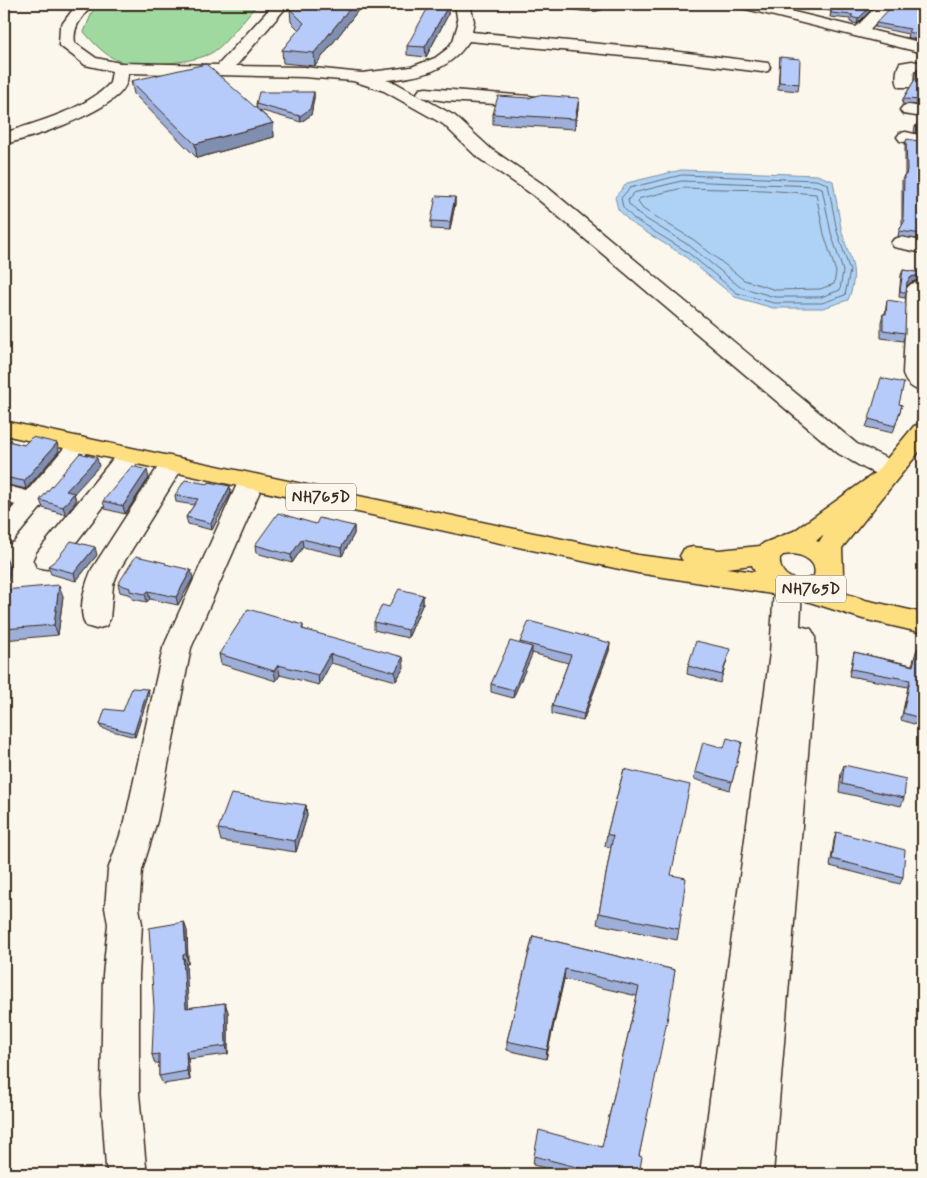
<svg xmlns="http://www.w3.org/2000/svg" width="927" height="1178" font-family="Mynerve,sans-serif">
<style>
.green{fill:#9fd9a0;stroke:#6d825f}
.water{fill:#add2f6;stroke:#7f8fa0}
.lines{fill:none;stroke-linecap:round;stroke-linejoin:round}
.shore{stroke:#696d74;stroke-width:1}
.minor-casing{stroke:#3b2a1e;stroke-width:3}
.major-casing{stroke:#3b2a1e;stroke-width:3}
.highway-casing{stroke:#3b2a1e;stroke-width:3}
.minor{fill:#fbf7ec;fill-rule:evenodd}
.major{fill:#fedf80;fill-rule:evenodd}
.highway{fill:#fedf80;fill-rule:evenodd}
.wall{fill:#9dafd8;stroke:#3b2a1e}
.shaded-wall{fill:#808eb0;stroke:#3b2a1e}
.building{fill:#b7cbfb;stroke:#3b2a1e}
.labels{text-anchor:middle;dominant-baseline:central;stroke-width:5;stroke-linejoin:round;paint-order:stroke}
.shield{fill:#fbf7ec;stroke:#75685c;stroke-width:1}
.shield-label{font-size:16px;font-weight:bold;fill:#3b2a1e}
</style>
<rect width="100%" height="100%" fill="#fbf7ec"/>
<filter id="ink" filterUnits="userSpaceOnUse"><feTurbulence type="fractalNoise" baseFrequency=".02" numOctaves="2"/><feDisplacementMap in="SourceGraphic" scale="10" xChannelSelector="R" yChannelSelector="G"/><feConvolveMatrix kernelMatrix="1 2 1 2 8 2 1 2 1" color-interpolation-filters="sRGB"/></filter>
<g filter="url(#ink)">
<path class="green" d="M105,4H258C247,15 225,45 213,52C197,63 137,68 119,61C104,55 94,43 84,32L93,10Z"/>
<path class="water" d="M681,170L817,175L833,181C836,197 838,212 841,228C848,258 861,268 848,300L823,308H773L735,297L683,255L631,223L618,209L615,197L627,183Z"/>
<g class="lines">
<path class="shore" d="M682,175L816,180L828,184L837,231L850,271L845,295L822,303H774L737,293L686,251L634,219L623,207L621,198L630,188Z
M682,181L815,186L822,188L831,233L843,271L840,290L821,297H775L740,287L690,246L638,214L629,204L628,200L634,193Z
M683,188L764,190L816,194L824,234L836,272L834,284L820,289L776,290L744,280L694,240L643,209L638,202L639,199Z"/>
<defs>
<path id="minor" d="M77,4H93C83,17 72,25 75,43L96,58L120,63L218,65L274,4H289L236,66L304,67L362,73L411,67L435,58L447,49L453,41L458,24L455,4H470L474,21L472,32L664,50L768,63L770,67L768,71L762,72L664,60L469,41C449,71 421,77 386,80L396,83L455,116L491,149L547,187L857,444L899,464L903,470L899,476C879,481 857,463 839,454L533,195L477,157L443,124L384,91L353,81L304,77L128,73C128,83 124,90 117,96C95,116 33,138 4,144V133C37,122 87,109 110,83L112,71L85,65L59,45L60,27Z
M566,4H602L604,6L601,9C591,12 579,10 569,7Z
M735,4H761L856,27L879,4H894L870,30L923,43V53L738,7Z
M912,61L923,63V73L914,71L913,83L911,87H899C895,81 896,69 900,63Z
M426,88L529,96L535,97L538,101L535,105L529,106L446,101L420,97L417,93L420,89Z
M909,105L923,107V117L903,114L900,110L903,106Z
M906,132L923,136V146L900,141L897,137L900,133Z
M901,237L923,241V253L894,247L891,243L894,239Z
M918,282L923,283V392C913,389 905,384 903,373L907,288L911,284Z
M80,437L89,440L92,445L89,450L13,541L4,544V518L15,505L4,501V485L27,491L71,440Z
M129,448L138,450L141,456L138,462L57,567L47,569L37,567L34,560L37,553L120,450Z
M172,457L181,459L184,465L119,570L113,585L110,619L106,626L96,629L86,626C77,610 85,585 92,569L163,459Z
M251,474L260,476L264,482L191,648L157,821L142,870L139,908L142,924L139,975V1094L146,1167L143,1174H109L106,1167L101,1094L103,975L108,924L105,908L108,870L125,821L163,648L238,482L242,476Z
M788,578L798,581L802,588L800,626L811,629L815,636L816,658L773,1174H700L770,653L774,588L778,581Z"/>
<path id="major" d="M804,580L865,600L923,613V633L863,619L794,597L790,590L794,583Z"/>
<path id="highway" d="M4,421L638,555L683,561L680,556L684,549L693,547L719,550L760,546L764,543L794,531L875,473L914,426L923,423V447L842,548L843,574L834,590L825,595L803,599L638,573L4,435ZM824,534L819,542L816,541ZM792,554C804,555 818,562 814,576C798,585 778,577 780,558L783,555ZM752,565L755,572L726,568Z"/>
</defs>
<use href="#minor" class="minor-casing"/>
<use href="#major" class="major-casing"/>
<use href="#highway" class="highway-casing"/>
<use href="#minor" class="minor"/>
<use href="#major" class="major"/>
<use href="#highway" class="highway"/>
</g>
<path class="wall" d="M363,4L315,66L283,63L282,50L299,30L291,22L290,9Z
M801,4H877L857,24L850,22V19L830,17L831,11Z
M923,4V41L907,37L908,34L875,27L876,23Z
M448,6V15L426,57L407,55V46Z
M923,54V62L921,61Z
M780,57L799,84L798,91L778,89Z
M917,68L923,70V105L902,104L903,99L917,76H916Z
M131,81L257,109L256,104L314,92V98L311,115L301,122L259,110L273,123L274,137L197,158L134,94Z
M529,98L578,108L575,129L493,124V114Z
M923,115V134L914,132L915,127Z
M906,141L923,142V240L898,236L899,231L902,225V180L904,175H905V146Z
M455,197V204L450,230L431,229V221Z
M923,250V281L917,280L910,283L906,286V293L905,298L899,297L901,275L903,270L922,273V255Z
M887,300L905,333L903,341L881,338V322L883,314H885Z
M899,404L902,405L893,433L866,427L869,419Z
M4,440L24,445L57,443L59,451L26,489L4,484Z
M99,466L74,493L76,501L66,515L43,508L40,500Z
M149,478L125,514L105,509L103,501Z
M231,493L212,530L188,524L186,517L194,505L176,502L175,495Z
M316,524L354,526V534L342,556L303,547L292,563L256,553L255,545Z
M97,555L76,581L51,574L48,566Z
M4,558L10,568L6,590L63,596L58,635L4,640Z
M166,565L193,578L178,605L150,599L147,602L132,599L131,595L120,592L118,584Z
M423,595V603L408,638L374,630V622Z
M303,625V629L404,667L396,681L331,663L319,685L280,675L276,681L221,664L219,654Z
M520,642L610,643L609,651L583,721L552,714V706L568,663L532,653L513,698L491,692V684L520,643Z
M917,649L923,650V727L901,720L908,687L849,676L854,652L912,665Z
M728,657L720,683L687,674L688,666Z
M148,689L149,693L135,737L101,728L100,724L123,711Z
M742,742L730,790L694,779L695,772L724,748Z
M844,765L904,798L901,806L839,792L841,773Z
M624,769L671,875L679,929L677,940L597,924L611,847L605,846L607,834Z
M306,805L307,816L296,852L221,841L218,829Z
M836,832L903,877L900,884L830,866L834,840Z
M184,922L187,931L188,964H186L188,1008L225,1003L228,1012V1054L188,1059L190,1080L163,1084L159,1076V1063L155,1064L152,1055Z
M533,936L675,970L639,1156V1174H569L533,1165L534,1156L602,1147L637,996L564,979L546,1059L507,1050V1041Z"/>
<path class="shaded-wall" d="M353,4H363L315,66L314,53Z
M873,4H877L857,24L858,19Z
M448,6V15L426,57L425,47Z
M314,92V98L311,115L301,122L300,116Z
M579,98L578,108L575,129V119Z
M273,123L274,137L197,158L195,144Z
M455,197V204L450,230V222Z
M919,275L917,280L910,283L905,288L907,282L911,277Z
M57,443L59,451L26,489L24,481Z
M97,458L99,466L69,499L66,491Z
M147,470L149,478L125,514L123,506Z
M230,486L231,493L212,530L211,523Z
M74,493L76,501L66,515L63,507Z
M9,498L12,506L4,518V506Z
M354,526V534L342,556L341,548Z
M302,539L303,547L292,563L291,555Z
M95,547L97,555L76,581L74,573Z
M6,558L10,568L5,601L4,598V572Z
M191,570L193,578L178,605L176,597Z
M59,585L63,596L58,635L54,625Z
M148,591L150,599L147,602L145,594Z
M423,595V603L408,638V630Z
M610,643L609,651L583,721L584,714Z
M532,647V655L513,698L514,690Z
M330,654L331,663L319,685L318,675Z
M403,657L404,667L396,681L395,672Z
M278,665L280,675L276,681L274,671Z
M148,689L149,693L135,737L134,733Z
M4,706L8,718L4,732Z
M306,805L307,816L296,852L295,841Z
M184,922L187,931L188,964L186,954Z
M183,955L186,964L189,1017L186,1008Z
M565,969L564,979L546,1059L547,1050Z
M225,1003L228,1012V1054L226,1046Z
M186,1051L188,1059L190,1080L187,1071Z"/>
<path class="building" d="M304,4H353L314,53L282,50L304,23L290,9Z
M430,4L448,6L425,47L407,46Z
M822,4H873L858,19L851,17L853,15L831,13L832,6Z
M894,4H923V36L908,32L910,29L876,23Z
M780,57L800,59L799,84L779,82Z
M206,64L273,123L195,144L131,81Z
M917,68L923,70V100L903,99L920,71H917Z
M259,92H314L310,109L300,116L256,104Z
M538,95L579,98L575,119L493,114L498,96L529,98Z
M923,115V129L915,127Z
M907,139L923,142V234L899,231L905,220L903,219L904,175H906L907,169L906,141Z
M436,196L455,197L450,222L431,221Z
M903,270L923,273V275H919L911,277L907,282L906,293L900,291Z
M887,300L906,303L905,333L883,330V314H886Z
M881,378L904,383L899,404L902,405L895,426L869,419Z
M32,437L57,443L24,481L4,477V440L24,445Z
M80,453L97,458L66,491L74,493L63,507L40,500Z
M132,466L147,470L123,506L103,501Z
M185,480L208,484L209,482L230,486L211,523L186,517L198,499L175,495Z
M4,496L9,498L4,506Z
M278,513L316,524L319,518L354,526L341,548L302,539L291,555L255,545Z
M71,541L95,547L74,573L48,566L56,560Z
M136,556L166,563L165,564L191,570L176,597L148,591L145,594L130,591V588L118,584Z
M4,558H6L4,572Z
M59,585L54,625L4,629V590Z
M399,589L423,595L408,630L374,622L382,605L389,607Z
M248,609L303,625L302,629L403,657L395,672L330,654L318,675L278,665L274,671L219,654Z
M529,621L610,643L584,714L552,706L571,655L520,642Z
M510,641L532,647L514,690L491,684Z
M696,641L730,649L722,675L688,666Z
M917,649L923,650V719L903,713L910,680L851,669L854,652L913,666Z
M132,688L148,689L134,733L100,724L105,709L123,711Z
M727,738L742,742L732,782L695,772L703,742L724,748Z
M844,765L906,779L904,798L842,784Z
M624,769L690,785L671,875L686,878L679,929L599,913L613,836L607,834Z
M231,794L306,805L295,841L218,829Z
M836,832L905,850L903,877L832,859Z
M184,922L186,954L183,955L186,1008L225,1003L226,1046L186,1051L187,1071L159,1076V1054L152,1055L154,1008L149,928Z
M533,936L675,970L668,1016L639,1156L642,1157L639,1174H603L534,1156L539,1130L602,1147L639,987L565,969L547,1050L507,1041Z"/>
</g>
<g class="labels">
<g class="shield">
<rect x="286" y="483.5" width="70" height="27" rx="4"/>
<rect x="776" y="575.5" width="70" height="27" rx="4"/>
</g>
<g class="shield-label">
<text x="321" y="497">NH765D</text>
<text x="811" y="589">NH765D</text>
</g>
</g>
<rect width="927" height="1178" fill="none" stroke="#fbf7ec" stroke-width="20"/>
<rect x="10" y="10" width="907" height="1158" fill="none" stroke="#3b2a1e" stroke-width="2" filter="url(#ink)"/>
</svg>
